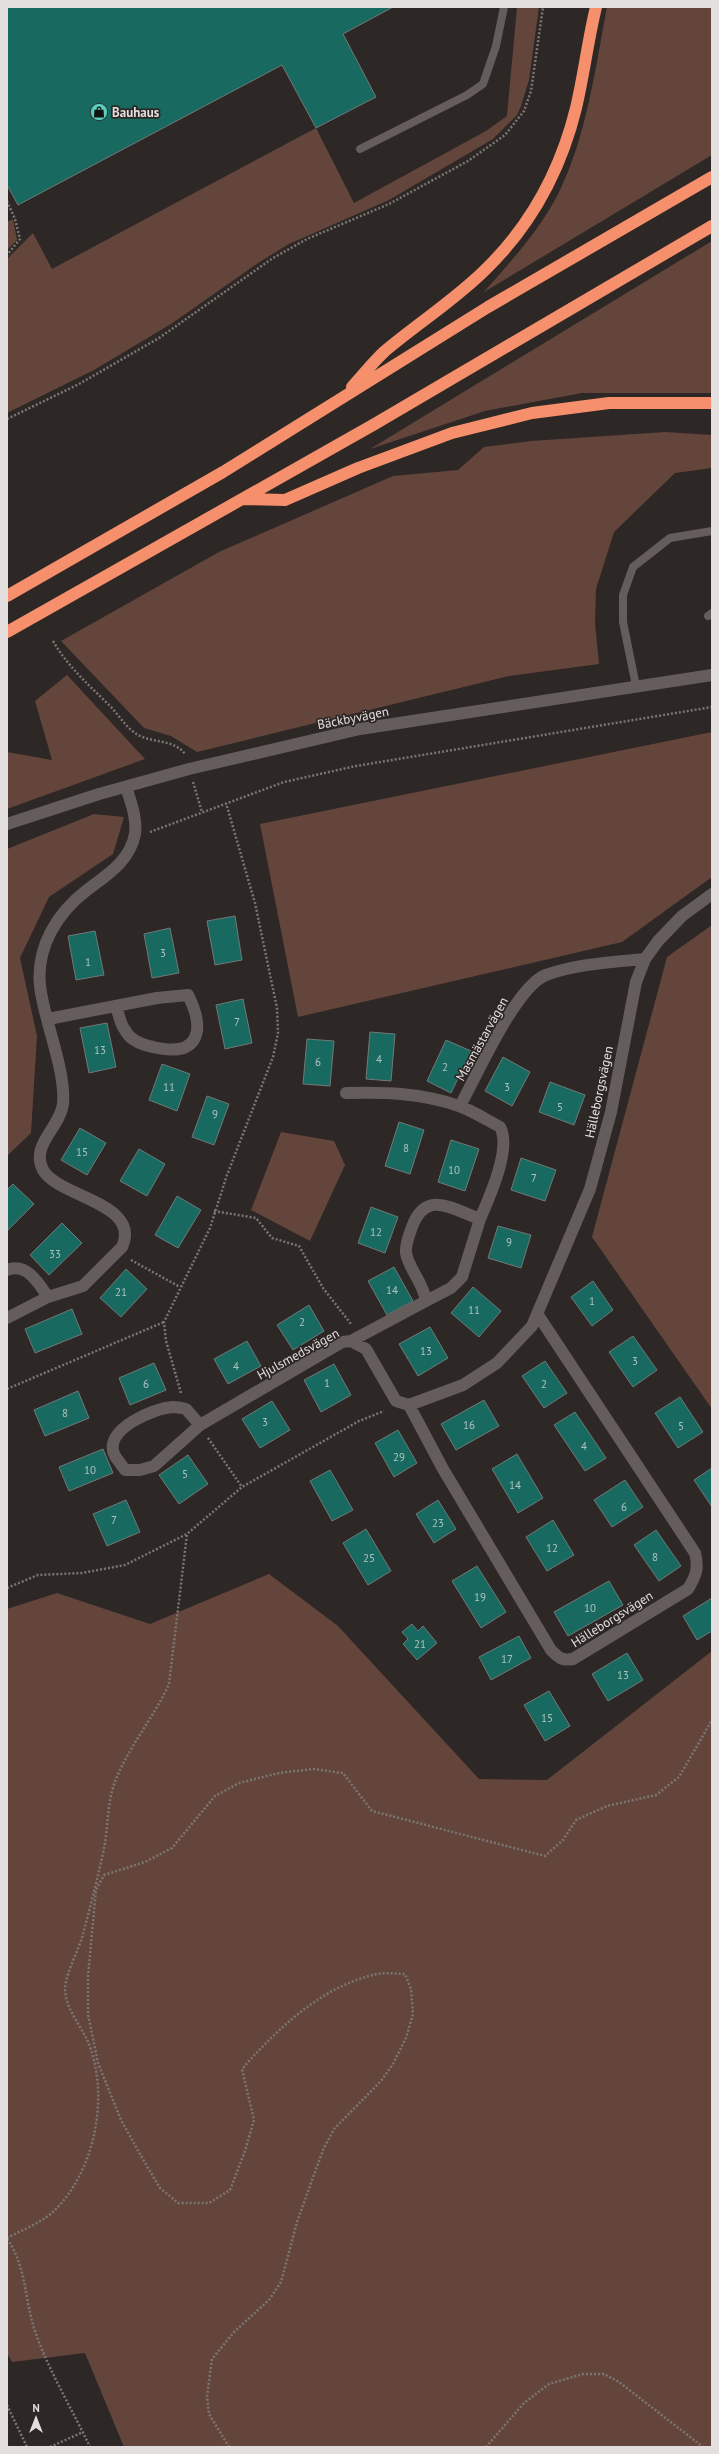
<svg xmlns="http://www.w3.org/2000/svg" width="719" height="2454" font-family="'PT Sans',sans-serif">
<style>
.green{fill:#64453b}
.building{fill:#186a61;stroke:#717978}
.lines{fill:none;stroke-linecap:round;stroke-linejoin:round}
.path{stroke:#7b7674;stroke-width:2.5;stroke-dasharray:2 2;stroke-linecap:butt}
.lane{stroke:#655d5b;stroke-width:8}
.street{stroke:#655d5b;stroke-width:12}
.highway{stroke:#f58f6c;stroke-width:12}
.labels{text-anchor:middle;dominant-baseline:central;stroke-width:3.5;stroke-linejoin:round;paint-order:stroke}
.number-label{font-size:11px;fill:#b0c2bf}
.poi-label{font-size:13px;font-weight:bold;fill:#e3dfde;stroke:#2d2725;text-anchor:start}
.street-label{font-size:13px;fill:#e3dfde;stroke:#2d2725}
</style>
<rect width="100%" height="100%" fill="#2d2725"/>
<path class="green" d="M517,7H539L529,80L521,106L517,115L493,139L389,200L289,244L258,263L171,324L94,370L7,413V259L33,233L52,269L316,128L354,203L486,131L507,116Z
M607,7H712V155L484,292C511,261 541,229 559,192C587,135 595,69 607,7Z
M13,219L17,240L7,250V222Z
M712,241V393H582L485,411L370,449Z
M665,432L712,435V468L675,473L614,532L596,589L595,623L599,664L509,676L197,752L171,736L144,728L61,641L219,552L393,476L458,470L484,447L531,441Z
M67,675L145,759L7,809V752L52,760L35,701Z
M712,732V877L622,942L298,1017L260,824Z
M94,814L124,817L113,854L49,897L20,958L37,1036L31,1133L7,1156V849Z
M712,925V1409L592,1237L667,957Z
M281,1132L334,1141L345,1165L310,1241L251,1210Z
M269,1574L338,1626L479,1779L547,1780L712,1651V2447H124L85,2353L12,2362L7,2353V1609L57,1593L150,1624Z"/>
<path class="building" d="M7,7H393L343,34L376,97L316,128L282,65L18,205L7,185Z
M235,916L242,960L215,965L207,921Z
M170,928L179,973L152,978L144,934Z
M95,931L104,975L76,980L68,936Z
M243,999L252,1043L225,1049L216,1005Z
M107,1023L116,1067L89,1073L80,1028Z
M370,1032L395,1034L391,1081L366,1079Z
M307,1039L334,1041L330,1086L303,1084Z
M446,1040L471,1051L451,1093L427,1081Z
M503,1057L530,1072L512,1106L485,1091Z
M162,1064L190,1074L177,1111L149,1100Z
M550,1082L585,1095L574,1125L539,1112Z
M207,1096L229,1104L214,1145L192,1137Z
M399,1122L424,1130L410,1174L385,1166Z
M80,1128L106,1143L87,1175L61,1160Z
M451,1140L479,1149L465,1191L438,1182Z
M139,1149L165,1164L147,1196L120,1181Z
M521,1158L556,1170L545,1201L511,1190Z
M13,1184L34,1204L7,1231V1190Z
M177,1196L201,1210L178,1248L155,1235Z
M371,1207L398,1217L385,1253L358,1243Z
M62,1223L82,1243L49,1275L30,1255Z
M498,1226L531,1235L521,1268L488,1258Z
M394,1267L413,1301L387,1315L368,1281Z
M126,1269L147,1289L121,1317L100,1298Z
M593,1281L613,1310L592,1326L571,1297Z
M473,1287L501,1311L479,1337L451,1313Z
M309,1305L324,1331L293,1350L277,1325Z
M72,1309L82,1334L35,1353L25,1329Z
M430,1327L448,1358L418,1376L399,1344Z
M633,1336L657,1370L633,1387L609,1352Z
M247,1341L261,1366L228,1384L214,1359Z
M545,1361L567,1393L544,1408L522,1376Z
M154,1363L166,1390L130,1405L119,1378Z
M334,1364L351,1395L321,1412L304,1380Z
M78,1391L89,1418L45,1436L34,1410Z
M680,1397L703,1432L678,1448L655,1413Z
M484,1400L499,1426L456,1450L441,1424Z
M272,1401L290,1430L260,1448L242,1419Z
M575,1412L606,1458L585,1471L554,1425Z
M398,1430L417,1463L394,1477L375,1443Z
M103,1449L113,1473L69,1491L59,1467Z
M517,1454L543,1498L518,1513L492,1469Z
M188,1455L208,1484L179,1504L159,1475Z
M712,1468V1507L694,1480Z
M330,1470L353,1510L332,1521L310,1481Z
M625,1480L643,1507L612,1527L594,1500Z
M126,1500L140,1532L107,1546L93,1514Z
M438,1500L456,1529L434,1543L416,1514Z
M553,1520L574,1555L547,1571L526,1537Z
M366,1529L391,1571L368,1585L343,1543Z
M656,1530L681,1566L659,1581L634,1545Z
M477,1566L506,1612L481,1628L452,1581Z
M609,1581L623,1605L568,1636L554,1612Z
M712,1598V1631L697,1640L683,1616Z
M412,1624L418,1631L423,1626L437,1643L417,1660L403,1644L408,1639L402,1632Z
M519,1636L531,1658L491,1680L479,1657Z
M627,1653L643,1680L608,1701L592,1674Z
M549,1691L570,1726L545,1741L524,1705Z"/>
<g class="lines">
<path class="path" d="M7,201L15,219L20,239L7,255
M7,419L79,384L159,338L273,258L307,239L389,204L468,161L505,135L524,111L531,91L543,7
M53,641C68,667 89,685 110,706C118,714 125,726 135,733C150,744 173,738 185,754
M193,782L202,812
M150,832L284,782L356,766L712,707
M214,1211L256,1218L272,1238L299,1246L323,1288L351,1324
M131,1260L180,1287
M7,1389L164,1322
M181,1393L166,1341L164,1322L210,1228L227,1175L273,1057L278,1033L277,1008L255,903L226,803
M208,1438L242,1487
M7,1588L38,1575L82,1573L125,1565L187,1534L242,1487L359,1421L384,1411
M7,2238C22,2230 43,2222 55,2210C94,2171 109,2100 90,2047C84,2029 66,2011 65,1990C65,1974 79,1950 83,1934C91,1904 99,1874 105,1843C108,1823 108,1798 116,1779C130,1745 154,1717 169,1684L187,1534
M7,2239C27,2266 24,2301 36,2334C49,2371 73,2411 90,2447
M7,2405L27,2447
M50,2447L83,2432
M229,2447L209,2414L207,2396L212,2359L234,2332L269,2300L281,2282L297,2222L323,2150L334,2129L381,2081L393,2064L406,2038L413,2014L411,1989L405,1974C396,1974 386,1972 377,1974C322,1986 278,2028 242,2069L254,2120L245,2151L230,2190L209,2203H178L160,2188L145,2163L121,2120L98,2063L88,2014V1976L96,1890L104,1875L145,1862L172,1848L215,1796L239,1783L279,1773L313,1769L343,1773L372,1811L545,1856L563,1840L576,1820L607,1806L656,1795L679,1777L712,1720
M486,2447L524,2403L549,2384L583,2374H604L619,2382L703,2447"/>
<path class="lane" d="M360,149L467,95L483,84L496,46L504,7
M708,616L712,613
M636,686L623,622V595L633,567L670,538L712,531"/>
<path class="street" d="M7,824L99,794L189,769L360,729L712,675
M48,1019L157,998L188,995C206,1031 199,1058 153,1047C143,1045 130,1040 125,1030C120,1024 119,1014 116,1007
M346,1093C385,1092 422,1093 459,1106C473,1111 487,1120 500,1127C512,1148 489,1198 480,1219C452,1209 426,1189 412,1227C409,1235 405,1245 406,1253C409,1270 423,1281 426,1301L451,1288L462,1277L480,1219
M460,1106C476,1077 516,986 546,975C576,964 613,962 645,959
M7,1270C27,1262 39,1284 48,1297
M538,1315L695,1553C699,1568 696,1576 688,1589L573,1659C562,1661 559,1658 551,1650L443,1469L409,1405L463,1385L497,1363L532,1326L590,1189L611,1112L636,982L645,959L658,941L682,916L712,894
M7,1318L48,1297L83,1286L122,1247C142,1203 58,1197 43,1170C30,1145 60,1128 63,1104C66,1070 44,1021 40,986C36,947 57,913 87,890C107,875 130,861 135,834C137,818 131,802 126,787
M351,1341L426,1301
M200,1425L186,1409C182,1408 177,1407 173,1407C154,1408 104,1429 114,1454C117,1460 122,1465 125,1470H140L154,1466L200,1425L342,1342L351,1341L366,1349L396,1401L409,1405"/>
<path class="highway" d="M352,387C363,375 373,362 385,351C418,323 455,300 486,269C531,225 561,169 576,108C584,74 588,40 596,7
M243,499L285,500L358,468L452,433L532,413L609,403H712
M7,596L223,472L488,307L712,177
M7,632L373,425L712,226"/>
</g>
<defs>
<symbol id="shop-disc" viewBox="-11 -11 22 22"><circle r="9.5" fill="#58cebf" stroke="#2d2725"/><path d="M-5-2.5h2.3a2.7 3.5 0 0 1 5.4 0H5L5.5 6h-11ZM-1.5-2.5h3a1.5 2.3 0 0 0-3 0Z" fill="#111"/></symbol>
</defs>
<g fill-rule="evenodd">
<use href="#shop-disc" x="89" y="102" width="20" height="20"/>
</g>
<g class="labels">
<g class="number-label">
<text x="163" y="953">3</text>
<text x="88" y="962">1</text>
<text x="237" y="1022">7</text>
<text x="100" y="1050">13</text>
<text x="379" y="1059">4</text>
<text x="318" y="1062">6</text>
<text x="445" y="1067">2</text>
<text x="169" y="1087">11</text>
<text x="507" y="1087">3</text>
<text x="560" y="1107">5</text>
<text x="215" y="1114">9</text>
<text x="406" y="1148">8</text>
<text x="82" y="1152">15</text>
<text x="454" y="1170">10</text>
<text x="534" y="1178">7</text>
<text x="376" y="1232">12</text>
<text x="509" y="1242">9</text>
<text x="55" y="1254">33</text>
<text x="392" y="1290">14</text>
<text x="121" y="1292">21</text>
<text x="592" y="1301">1</text>
<text x="474" y="1310">11</text>
<text x="302" y="1322">2</text>
<text x="426" y="1351">13</text>
<text x="635" y="1361">3</text>
<text x="236" y="1366">4</text>
<text x="327" y="1383">1</text>
<text x="146" y="1384">6</text>
<text x="544" y="1384">2</text>
<text x="65" y="1413">8</text>
<text x="265" y="1422">3</text>
<text x="469" y="1425">16</text>
<text x="681" y="1426">5</text>
<text x="584" y="1446">4</text>
<text x="399" y="1457">29</text>
<text x="90" y="1470">10</text>
<text x="185" y="1474">5</text>
<text x="515" y="1485">14</text>
<text x="624" y="1507">6</text>
<text x="114" y="1520">7</text>
<text x="438" y="1523">23</text>
<text x="552" y="1548">12</text>
<text x="655" y="1557">8</text>
<text x="369" y="1558">25</text>
<text x="480" y="1597">19</text>
<text x="590" y="1608">10</text>
<text x="420" y="1644">21</text>
<text x="507" y="1659">17</text>
<text x="623" y="1675">13</text>
<text x="547" y="1718">15</text>
</g>
<g class="poi-label">
<text x="112" y="112">Bauhaus</text>
</g>
<g class="street-label">
<text transform="translate(353 718) rotate(-11)">Bäckbyvägen</text>
<text transform="translate(482 1039) rotate(-61)">Masmästarvägen</text>
<text transform="translate(599 1092) rotate(-78)">Hälleborgsvägen</text>
<text transform="translate(298 1354) rotate(-29)">Hjulsmedsvägen</text>
<text transform="translate(612 1619) rotate(-32)">Hälleborgsvägen</text>
</g>
</g>
<rect width="719" height="2454" fill="none" stroke="#e3dfde" stroke-width="16"/>
<g transform="translate(36 2418)" stroke="#2d2725" stroke-width="3" paint-order="stroke">
<path d="M0-3L7 15L0 10L-7 15Z" fill="#e3dfde"/>
<text y="-6" font-size="11" font-weight="bold" text-anchor="middle" fill="#e3dfde">N</text>
</g>
</svg>
